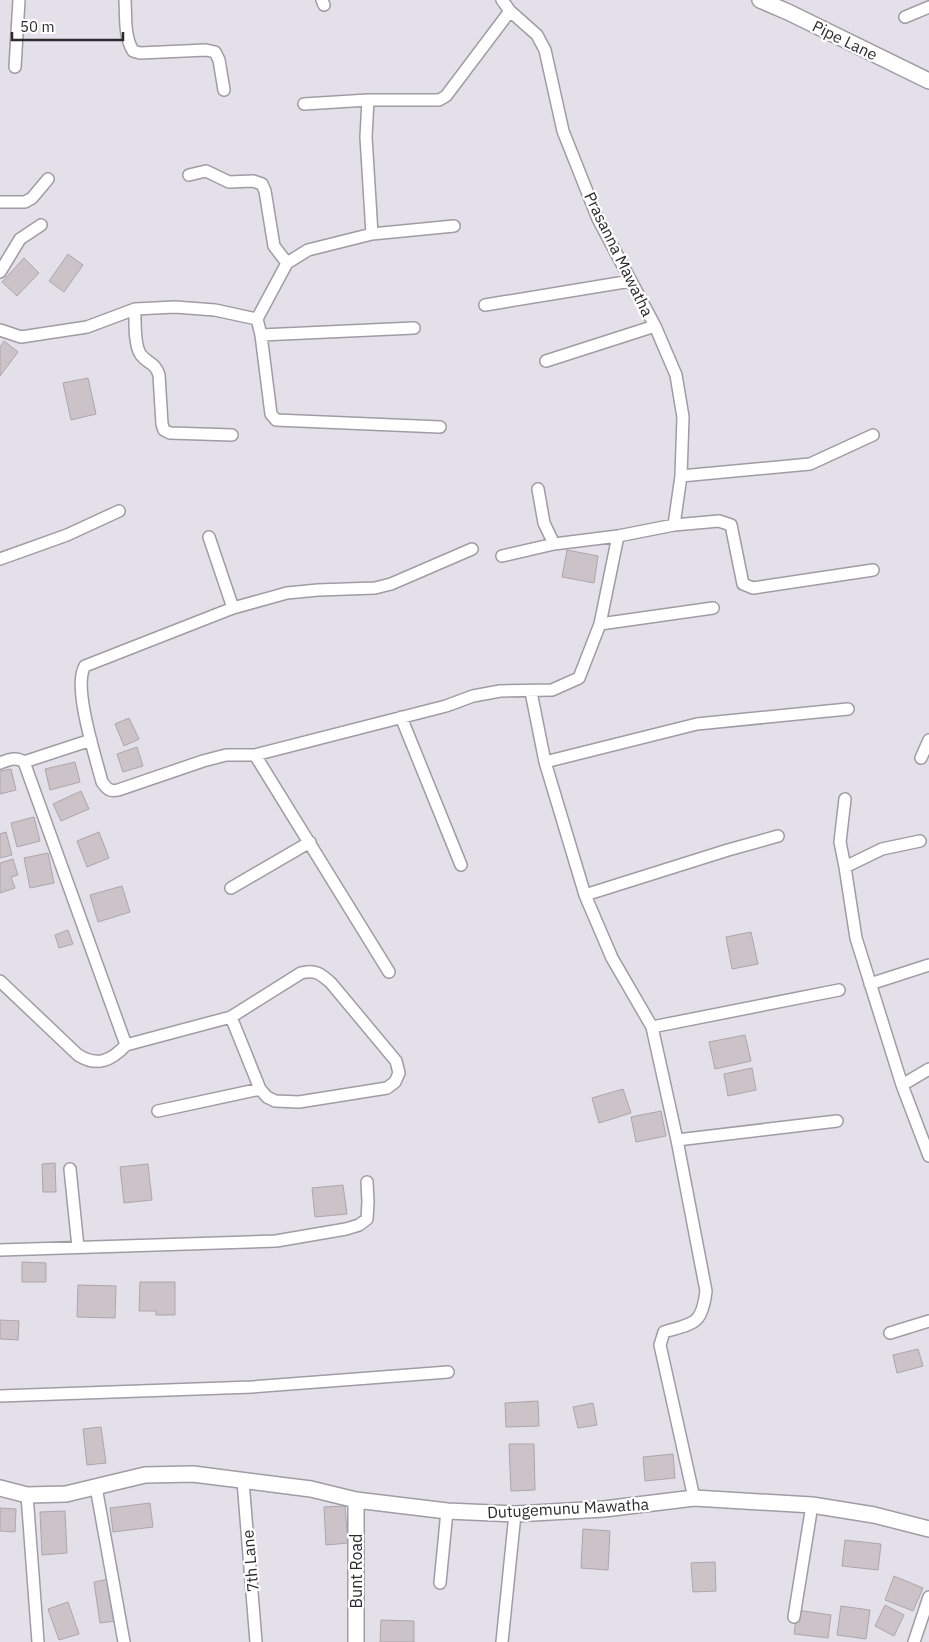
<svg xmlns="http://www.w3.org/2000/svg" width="929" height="1642" font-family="'IBM Plex Sans',sans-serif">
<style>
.building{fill:#cbc3c8;stroke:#ada5ab}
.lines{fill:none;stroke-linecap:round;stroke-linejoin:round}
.minor-casing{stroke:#9f9ca3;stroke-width:14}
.tertiary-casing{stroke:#9f9ca3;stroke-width:18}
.minor{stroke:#fff;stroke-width:11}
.tertiary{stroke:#fff;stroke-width:15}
.labels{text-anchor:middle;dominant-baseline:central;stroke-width:4.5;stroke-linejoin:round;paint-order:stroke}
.street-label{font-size:16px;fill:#2b2a2d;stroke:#fff}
</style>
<rect width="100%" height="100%" fill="#e4e0e9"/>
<path class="building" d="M68,254L83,265L64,292L49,281Z
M24,258L39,273L17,296L2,282Z
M4,341L18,352L0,376V347Z
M88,378L96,414L71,420L63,383Z
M567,550L598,556L594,583L562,577Z
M129,718L139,739L124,746L115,724Z
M137,747L143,766L123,772L117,754Z
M75,762L80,782L50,790L45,769Z
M11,769L16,790L0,794V771Z
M81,791L89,809L61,821L53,804Z
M34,817L40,841L17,847L11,823Z
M6,832L12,855L0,858V834Z
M99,832L109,858L87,867L77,841Z
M48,853L54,883L30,888L24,858Z
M13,859L18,875L11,877L15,888L0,893V863Z
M122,886L130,912L98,922L90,895Z
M68,930L73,944L59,948L55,935Z
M751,932L758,964L732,969L726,937Z
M745,1035L751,1061L715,1069L709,1042Z
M752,1068L756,1090L728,1096L724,1074Z
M623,1089L631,1113L599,1123L592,1098Z
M661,1111L666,1136L636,1142L631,1117Z
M55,1163L56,1192H43L42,1164Z
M148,1164L152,1200L124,1203L120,1167Z
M343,1185L347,1214L315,1217L312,1188Z
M22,1262L46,1263V1282H22Z
M140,1282H175V1315H156V1311H139Z
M78,1285L116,1286L115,1318L77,1317Z
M0,1320L19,1321L18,1340L0,1339Z
M918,1349L923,1366L897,1373L893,1355Z
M538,1401L539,1426L506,1427L505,1403Z
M593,1403L597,1425L578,1428L573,1407Z
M101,1427L106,1463L87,1465L83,1429Z
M509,1444H534L535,1490L511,1491Z
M673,1454L675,1478L645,1481L643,1457Z
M150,1503L153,1527L113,1532L110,1508Z
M345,1506L348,1543L326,1545L324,1507Z
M0,1508L16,1509L15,1532L0,1531Z
M65,1511L67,1553L42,1555L40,1512Z
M583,1529L610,1531L608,1570L581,1568Z
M845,1540L881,1544L878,1570L842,1566Z
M715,1562L716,1591L693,1592L691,1563Z
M894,1576L923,1588L913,1611L885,1600Z
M109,1579L116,1621L100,1623L94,1582Z
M68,1602L79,1634L59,1640L48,1609Z
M885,1605L904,1615L894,1636L875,1626Z
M841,1606L870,1610L866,1639L837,1635Z
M797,1610L831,1615L828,1638L794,1634Z
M381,1620L414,1621V1642H380Z"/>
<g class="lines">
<defs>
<path id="minor" d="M125,0C126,17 124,36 133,51L140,53L206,50L215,52L219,60L224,90
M322,0L324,5
M502,0L510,11L537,35L545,50L563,131L598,219L655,326L676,375L683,417L681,476L674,525
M905,17L929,7
M15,67L19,0
M368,100L366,137L372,234
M304,104L368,100H439L446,96L510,11
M189,175L206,171L229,182L253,181L262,184L265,191L274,246L287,263
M0,202H25L32,198L48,179
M0,272L20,239L41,225
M485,305L631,281
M135,309C135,321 134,346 141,355C148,364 155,362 159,375L162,424L164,430L170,433L232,435
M257,319L287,263L308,250L372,234L454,226
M0,330L21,337L87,327L135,309L175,307L215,310L257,319L261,335L271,414L276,420L440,427
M261,335L414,328
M546,361L655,326
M681,476L810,464L873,435
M538,489L544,523L554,544L618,536L674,525L719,521L731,525L743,584L753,588L873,570
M209,537L233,608
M472,549L391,584L375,588L318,590L287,593L233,608L85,666C72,686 96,758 102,782C107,789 110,792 118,790L203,761L226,755H255L446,706L473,696L500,691L552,690L579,678L600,624L618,536
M502,556L554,544
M0,559L67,535L119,511
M600,624L713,608
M531,692L545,762L585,895L612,958L652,1027L677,1140L706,1291C702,1325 694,1323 664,1332L660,1345L694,1498
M401,717L461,865
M255,755L389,972
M921,758L929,740
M24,762L91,740
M545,762L697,724L848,709
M0,763C8,760 16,756 24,762L126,1045C111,1061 97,1067 78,1055L0,981
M845,799L840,842L845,867
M920,841L882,849L845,867L856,938L902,1085L929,1156
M231,888L310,842
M585,895L728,850L778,836
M870,984L929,965
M652,1027L839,990
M126,1045L231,1017L301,973C315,969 321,974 331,983L396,1061L399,1073L395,1082L387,1088L299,1102L275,1101L267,1097L260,1089L231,1017
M902,1085L929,1069
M158,1111L260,1089
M677,1140L837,1121
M70,1169L78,1247
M0,1250L276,1241L346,1229L359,1225L367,1219L368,1202L367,1182
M890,1333L929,1321
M0,1396L252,1387L448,1372
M243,1481L256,1642
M96,1487L124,1642
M27,1495L38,1642
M440,1583L447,1511
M794,1617L812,1505
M502,1642L515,1514
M914,1642L929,1597"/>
<path id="tertiary" d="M760,0L788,12L929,81
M0,1488L27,1495L66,1494L145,1475L193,1474L311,1489L356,1500L447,1511L515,1514L604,1509L694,1498L812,1505L874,1515L929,1529
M356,1500V1642"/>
</defs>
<use href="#minor" class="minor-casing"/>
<use href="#tertiary" class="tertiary-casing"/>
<use href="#minor" class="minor"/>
<use href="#tertiary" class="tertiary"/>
</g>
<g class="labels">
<g class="street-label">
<text transform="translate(845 40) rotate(26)">Pipe Lane</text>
<text transform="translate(619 254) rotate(64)">Prasanna Mawatha</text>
<text transform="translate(568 1508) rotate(-3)">Dutugemunu Mawatha</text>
<text transform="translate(250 1561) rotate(-95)">7th Lane</text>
<text transform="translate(356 1571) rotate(-90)">Bunt Road</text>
</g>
</g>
<path d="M12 32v8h111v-8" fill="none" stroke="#2b2a2d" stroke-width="2.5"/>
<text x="20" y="32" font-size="15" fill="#2b2a2d" stroke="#ffffff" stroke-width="4" paint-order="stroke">50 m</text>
</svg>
